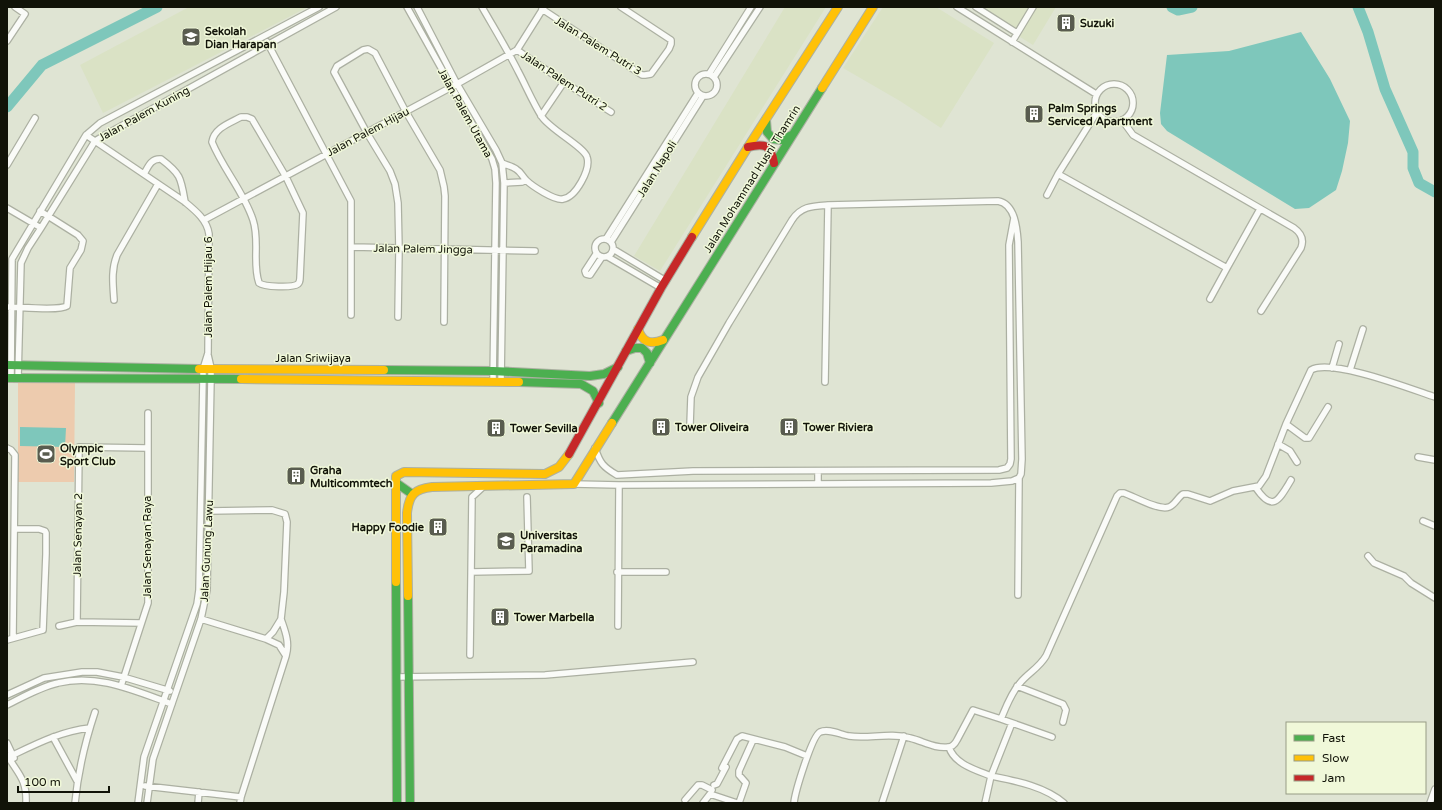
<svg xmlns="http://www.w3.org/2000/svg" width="1442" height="810" font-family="'Varela Round',sans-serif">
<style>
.built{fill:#dae2c5}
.green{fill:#edcbae}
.water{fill:#7ec7bb}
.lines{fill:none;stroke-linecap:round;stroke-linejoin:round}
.river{stroke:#7ec7bb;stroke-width:11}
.street-casing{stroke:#acb0a2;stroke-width:8}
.fast-casing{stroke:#acb0a2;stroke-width:10}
.slow-casing{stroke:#acb0a2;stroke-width:10}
.jam-casing{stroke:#acb0a2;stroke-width:10}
.street{stroke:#fafbf8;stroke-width:5.5}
.fast{stroke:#4caf50;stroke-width:8}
.slow{stroke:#ffc107;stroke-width:8}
.jam{stroke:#c62828;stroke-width:8}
.labels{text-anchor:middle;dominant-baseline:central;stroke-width:3;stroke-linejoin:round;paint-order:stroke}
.poi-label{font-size:11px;font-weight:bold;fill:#111308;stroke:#f0f8d9;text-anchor:start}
.street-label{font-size:11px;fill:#111308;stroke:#f0f8d9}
</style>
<rect width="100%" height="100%" fill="#dfe4d3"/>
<path class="built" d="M189,7H308L103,113L80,65Z
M785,7H826L660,271L634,256Z
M883,7H936L994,43L941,128L900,101L843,68Z
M971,7H1056L1033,45Z"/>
<path class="green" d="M18,383H75L74,482H18Z"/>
<path class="water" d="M1301,32L1330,79L1350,121L1348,143L1342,171L1336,190L1309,208L1295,209L1167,131L1161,124L1160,113L1167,55L1229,51Z
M20,427L66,428L65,447L20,446Z"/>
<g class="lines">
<path class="river" d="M1172,7L1178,10L1192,7
M1358,7L1368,32L1385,89L1413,152V168L1419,183L1435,192
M7,107L42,65L157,7"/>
<defs>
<path id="street" d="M407,7L492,159L495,169L496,183L493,381
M417,7L457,84L496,150L502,163L504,183L501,381
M482,7C494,28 507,49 518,71C526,86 533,103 542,117C551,130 584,147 587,157C591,169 576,197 563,199C555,201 532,186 526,180C522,176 521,172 516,169C512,166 506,165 502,163
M957,7L1096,94
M976,7L1017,33
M542,9L642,75H645L651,74L669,49L671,44V40L621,7
M7,41L25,14L15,7
M267,42L351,201V315
M1012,42L1033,7
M517,50L564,82L611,112
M695 85a11 11 0 1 1 22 0a11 11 0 1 1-22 0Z
M709,74L751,7
M714,77L760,7
M1095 103a19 19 0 1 1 38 0a19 19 0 1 1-38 0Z
M1097,112L1058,174L1227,268L1260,209
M541,116L564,82
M241,117H247L252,119L286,177L303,213L300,278C300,281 300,282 298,284C293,288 264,287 259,283C252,263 260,241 253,220C244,192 223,169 212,142C214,128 230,123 241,117Z
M1122,120L1133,135L1294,228C1301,233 1304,240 1301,248L1261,311
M86,135L185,202C196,211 207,220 209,234L208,353L203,369V379L199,590L197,604L144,757L138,803
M7,165L35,118
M144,174C148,167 151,158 161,159C181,174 181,178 185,202
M504,183L522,182L526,180
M1047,195L1058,174
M7,208L41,228
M204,220L457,84L517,50L544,7
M595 248a9 9 0 1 1 18 0a9 9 0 1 1-18 0Z
M606,239L698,93
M611,242L703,96
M352,247L535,251
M613,249L666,281
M596,254L585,271L586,274L590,275L602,257
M608,257L661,288
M1210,299L1227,268
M114,300C113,284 111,270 117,255L158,184
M7,307C19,307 59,311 67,306L70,268L81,250L83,241L78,235L40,211
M398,317L399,249L398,203L395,184L390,171L367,133L334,72L337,66L363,50L368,49L375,53L406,112L440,170L444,187L445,196L444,322
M1332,368L1339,344
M1350,370L1363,329
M11,378L12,259L86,135L100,123L319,7
M18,378L21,263L28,248L41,228L95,141L105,135L336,7
M825,382L828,205
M1286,424L1305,438H1309L1328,407
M690,425L691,397L698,377L729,323L792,220C801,206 813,206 828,205L998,201C1015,204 1017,228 1018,242L1022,459L1021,474L1019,478L1018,595
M1278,444L1290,451L1297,462
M7,448L11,450L15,455L13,638
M595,448C600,463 603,467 617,475L693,471L999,470L1007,468L1010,464L1011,459L1009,245L1014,218
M1418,457L1435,460
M574,484L619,485L991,483L1012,481L1019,478
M818,484V471
M1256,488C1273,513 1279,500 1291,480
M209,511L272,510L285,514L287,522L284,592L281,619L273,632L266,639L279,645L286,656C290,642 285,631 281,619
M1423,521L1435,526
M1368,556L1374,563L1404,576L1411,583L1435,598
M471,572L529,571L527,497
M617,572H666
M201,619L266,639
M77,622L79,447L147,448
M59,626L77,622L141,623
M618,626L619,485
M7,640L43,630L46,554V533L45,531L39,529H15
M470,655L472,497L484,486
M396,677L545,675L693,662
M121,686L148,603V413
M1017,686L1063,704L1066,710L1063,722
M7,695L44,678L82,672H97L123,677L170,691
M7,705C23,697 40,687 58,683C97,673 135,691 172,704
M1001,719L1052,737
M53,737L77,781
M7,743L14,758
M949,747C954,764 976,770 991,776L1012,723
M7,755C18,774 27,779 26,803
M7,759L13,755C38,743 62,731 90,728
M722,768L737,739L742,736L785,747L807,756
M714,785L717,784L726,767L724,765
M145,786L241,797
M685,800L698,785H702L712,790
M75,803C78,772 85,742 95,712
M147,803L153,759L201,619L207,590L211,379V368L208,355
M198,803L199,792
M240,803L241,797L286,656
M703,803L710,794L737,803
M739,803L746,783L739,775V771L753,740
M794,803C795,792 812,736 820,732C829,728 841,735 849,736C869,739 890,732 910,738C923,741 935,749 948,747C953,747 955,744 957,740L973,710L1001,719C1006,707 1011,693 1020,683C1028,673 1039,668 1046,656L1117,496L1120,493H1124C1135,497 1159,511 1169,507C1175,505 1178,497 1183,494H1188L1210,501L1233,491L1259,486L1266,476L1286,424L1311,370C1331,358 1411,389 1435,397
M882,803L904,736
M985,803L991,776C1016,781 1044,786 1064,803
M1430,803L1435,789"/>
<path id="fast" d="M766,120L767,132L773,139L781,140L792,135
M626,351L635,348H642L647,353L650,363
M7,365L199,369
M384,370L493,371L590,376L604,374L618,367
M7,378L241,379
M519,382L581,384L593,391L599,403
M612,423L822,88
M395,482L412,494
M396,582L397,803
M408,596L410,803"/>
<path id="slow" d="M822,88L873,7
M692,237L748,147L838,7
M638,329C642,342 650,345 663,340
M199,369L384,370
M241,379L519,382
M396,582V476L404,472L545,474L559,467L569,454
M408,596L407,513C409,495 414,489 432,487L574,484L612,423"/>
<path id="jam" d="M748,147C765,143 771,145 774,163
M569,454L661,288L692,237"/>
</defs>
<use href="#street" class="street-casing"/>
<use href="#fast" class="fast-casing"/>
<use href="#slow" class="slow-casing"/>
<use href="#jam" class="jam-casing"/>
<use href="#street" class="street"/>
<use href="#fast" class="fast"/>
<use href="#slow" class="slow"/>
<use href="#jam" class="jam"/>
</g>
<defs>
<symbol id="building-square" viewBox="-11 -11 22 22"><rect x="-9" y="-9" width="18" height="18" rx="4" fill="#595c4f" stroke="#f0f8d9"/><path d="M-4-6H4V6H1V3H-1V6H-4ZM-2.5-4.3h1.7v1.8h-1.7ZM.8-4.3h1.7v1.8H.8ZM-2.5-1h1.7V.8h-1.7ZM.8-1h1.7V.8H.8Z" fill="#fff"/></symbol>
<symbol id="school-square" viewBox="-11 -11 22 22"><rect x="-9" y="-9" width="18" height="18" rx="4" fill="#595c4f" stroke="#f0f8d9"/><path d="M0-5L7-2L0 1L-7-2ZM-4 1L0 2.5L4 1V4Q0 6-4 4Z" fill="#fff"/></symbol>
<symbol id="stadium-square" viewBox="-11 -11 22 22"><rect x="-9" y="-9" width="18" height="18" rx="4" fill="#595c4f" stroke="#f0f8d9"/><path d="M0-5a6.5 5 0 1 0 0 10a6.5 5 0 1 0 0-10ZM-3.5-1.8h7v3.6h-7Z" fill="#fff"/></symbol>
<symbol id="university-square" viewBox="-11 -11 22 22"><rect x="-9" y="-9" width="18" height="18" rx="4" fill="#595c4f" stroke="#f0f8d9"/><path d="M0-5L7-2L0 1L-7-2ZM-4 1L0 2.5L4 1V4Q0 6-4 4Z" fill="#fff"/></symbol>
</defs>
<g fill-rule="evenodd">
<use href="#building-square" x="1055" y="12" width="22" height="22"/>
<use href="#school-square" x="180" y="26" width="22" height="22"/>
<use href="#building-square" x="1023" y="103" width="22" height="22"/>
<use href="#building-square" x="650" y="416" width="22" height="22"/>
<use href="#building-square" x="778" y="416" width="22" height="22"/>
<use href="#building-square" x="485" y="417" width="22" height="22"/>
<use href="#stadium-square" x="35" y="443" width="22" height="22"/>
<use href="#building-square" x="285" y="465" width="22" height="22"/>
<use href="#building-square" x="427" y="516" width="22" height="22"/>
<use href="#university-square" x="495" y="530" width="22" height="22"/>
<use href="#building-square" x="489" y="606" width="22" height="22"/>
</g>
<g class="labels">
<g class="poi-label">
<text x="1080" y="23">Suzuki</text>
<text x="205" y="31">Sekolah<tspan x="205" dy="13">Dian Harapan</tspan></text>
<text x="1048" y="108">Palm Springs<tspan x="1048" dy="13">Serviced Apartment</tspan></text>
<text x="675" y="427">Tower Oliveira</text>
<text x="803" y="427">Tower Riviera</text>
<text x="510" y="428">Tower Sevilla</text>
<text x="60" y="448">Olympic<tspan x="60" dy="13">Sport Club</tspan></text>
<text x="310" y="470">Graha<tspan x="310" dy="13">Multicommtech</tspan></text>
<text x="424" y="527" text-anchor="end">Happy Foodie</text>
<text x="520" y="535">Universitas<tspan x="520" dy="13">Paramadina</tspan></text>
<text x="514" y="617">Tower Marbella</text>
</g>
<g class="street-label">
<text transform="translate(598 46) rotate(32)">Jalan Palem Putri 3</text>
<text transform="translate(564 81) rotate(33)">Jalan Palem Putri 2</text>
<text transform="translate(465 113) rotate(61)">Jalan Palem Utama</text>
<text transform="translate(144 114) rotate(-29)">Jalan Palem Kuning</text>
<text transform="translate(368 132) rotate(-28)">Jalan Palem Hijau</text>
<text transform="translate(657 169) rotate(-58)">Jalan Napoli</text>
<text transform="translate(752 179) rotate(-58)">Jalan Mohammad Husni Thamrin</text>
<text transform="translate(423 249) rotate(1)">Jalan Palem Jingga</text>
<text transform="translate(208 287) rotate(-90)">Jalan Palem Hijau 6</text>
<text x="313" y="358">Jalan Sriwijaya</text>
<text transform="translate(78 535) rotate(-89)">Jalan Senayan 2</text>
<text transform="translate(147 547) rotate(-90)">Jalan Senayan Raya</text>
<text transform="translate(207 551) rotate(-87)">Jalan Gunung Lawu</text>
</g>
</g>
<rect width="1442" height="810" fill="none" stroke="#111308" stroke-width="16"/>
<rect x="1286" y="722" width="140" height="72" fill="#f0f8d9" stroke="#979c85"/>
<rect x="1294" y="735" width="20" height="6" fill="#4caf50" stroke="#979c85"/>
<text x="1322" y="742" font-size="12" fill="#111308">Fast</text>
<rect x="1294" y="755" width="20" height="6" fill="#ffc107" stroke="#979c85"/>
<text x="1322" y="762" font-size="12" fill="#111308">Slow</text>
<rect x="1294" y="775" width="20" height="6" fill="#c62828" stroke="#979c85"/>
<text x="1322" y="782" font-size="12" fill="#111308">Jam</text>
<path d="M18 786v6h91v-6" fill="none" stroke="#111308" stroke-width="2"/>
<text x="24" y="786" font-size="12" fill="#111308" stroke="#f0f8d9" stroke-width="3" paint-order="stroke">100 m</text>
</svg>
